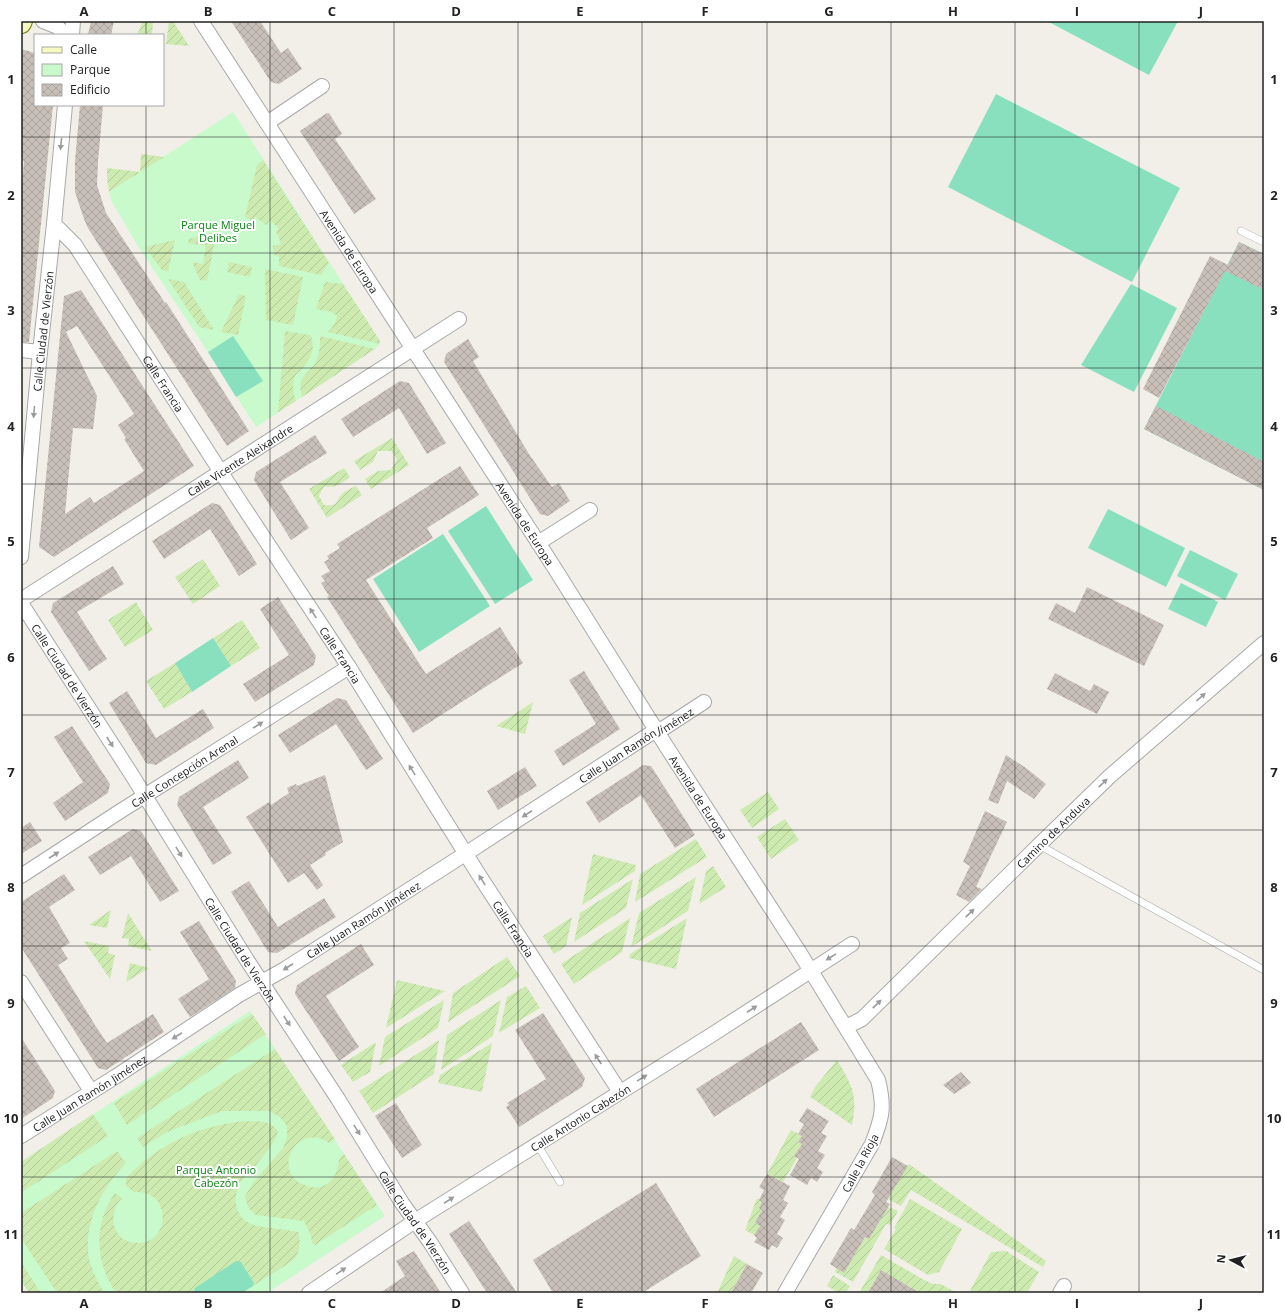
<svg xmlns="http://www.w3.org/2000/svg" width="1285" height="1314" font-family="'Open Sans',sans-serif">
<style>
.park{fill:#c8facc}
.garden{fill:url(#garden-furrows)}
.pitch{fill:#88e0be}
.building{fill:url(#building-cross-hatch);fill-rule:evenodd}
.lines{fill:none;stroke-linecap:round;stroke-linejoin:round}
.lane-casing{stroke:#a9a9a9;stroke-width:8}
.street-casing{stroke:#a9a9a9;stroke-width:16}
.secondary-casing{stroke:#707d05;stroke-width:22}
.lane{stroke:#fff;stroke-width:7}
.street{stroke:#fff;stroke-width:14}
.secondary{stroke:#f7fabf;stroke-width:20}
.oneway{fill:#9c9c9c}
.grid{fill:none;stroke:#222;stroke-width:1;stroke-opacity:0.55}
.labels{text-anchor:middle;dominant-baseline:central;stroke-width:4;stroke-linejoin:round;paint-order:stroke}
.park-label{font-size:11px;fill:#0c8416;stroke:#fff}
.street-label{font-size:11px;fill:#222;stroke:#fff}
.neatline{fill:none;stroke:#222;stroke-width:1.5}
.grid-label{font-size:13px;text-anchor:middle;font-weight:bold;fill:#222}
</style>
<defs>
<pattern id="garden-furrows" width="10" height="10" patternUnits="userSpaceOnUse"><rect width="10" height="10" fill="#cdebb0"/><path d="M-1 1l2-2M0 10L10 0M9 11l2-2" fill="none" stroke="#b0c997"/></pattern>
<pattern id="building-cross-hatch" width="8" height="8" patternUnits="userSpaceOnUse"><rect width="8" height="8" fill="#c7bfb8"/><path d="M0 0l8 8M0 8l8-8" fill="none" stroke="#aba49e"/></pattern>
</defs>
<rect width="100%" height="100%" fill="#f2efe9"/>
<path class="park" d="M233,112L380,341V344L375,349L256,427L208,352L136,243L112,202L109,192Z
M250,1011L385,1216L267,1293H29L21,1281V1162Z"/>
<path class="garden" d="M143,21H153L152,35H137Z
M169,21H173L189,46L166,44Z
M141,154L164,157L109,192L107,180V168L140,172Z
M263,160L329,263L321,275L279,266V256L274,255L273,246L281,244L276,231L279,229L270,220L266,225L255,217L254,221L245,217L257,165Z
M217,231L207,281L200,280L192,262L203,264L206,245L188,244L189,239Z
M175,240L168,272L162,270L145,247Z
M229,262L252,267L250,277L227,272Z
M265,269L303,277L293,325L266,320Z
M168,279L184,282L214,330L199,327Z
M325,282L343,284L380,341V344L328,332C333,327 336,323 337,316L332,312L316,309Z
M239,294L246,296L238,335L221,332Z
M285,331L310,335C316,346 312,358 303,367C301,370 297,373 295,376C292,385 293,393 296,401L278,412Z
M320,336L375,349L302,397C296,375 308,377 316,361C320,353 320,345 320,336Z
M392,438L409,465L371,489L365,479L378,471L391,470L397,459L391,451H378L373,462L360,470L354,461Z
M344,468L350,477C346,480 340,484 336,486C323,489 326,481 319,496L324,505C339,506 334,503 342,494C345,491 352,488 356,486L362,495L327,518L309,489Z
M203,559L220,586L193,604L175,577Z
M136,602L153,630L125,647L108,620Z
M242,620L260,648L231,666L213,638Z
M175,663L192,692L164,709L146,681Z
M533,702L525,734L496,726Z
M768,792L779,809L752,828L740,810Z
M785,819L799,840L771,859L757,837Z
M696,839L707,857L635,902L640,874Z
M593,854L636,865L635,871L582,905Z
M713,866L726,887L699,904L706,871Z
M696,877L688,911L631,947L639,913Z
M633,879L626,908L574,942L580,913Z
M111,910L107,928L89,925Z
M128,913L152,951L128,946L129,939L122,938Z
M572,917L566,946L554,954L543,936Z
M630,918L622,952L574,984L561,964Z
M687,918L676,969L629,958L630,954Z
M84,941L109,946L108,953L115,955L110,979Z
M507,957L520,976L448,1022L453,993Z
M130,963L149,968L126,982Z
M397,980L445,991L386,1028Z
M526,986L540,1008L499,1033L507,997Z
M444,1000L438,1028L379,1066L385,1037Z
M501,1000L493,1036L441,1070L447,1035Z
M252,1014L266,1034L127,1125L114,1103Z
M439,1040L434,1074L373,1113L359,1091Z
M376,1042L370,1072L353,1082L341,1065Z
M492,1043L482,1092L438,1083L440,1075Z
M275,1049L335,1139L329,1143C299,1122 271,1168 302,1184C308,1187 316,1189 323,1186C334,1181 338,1171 339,1159L344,1154L377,1205L315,1245L312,1243L311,1236L304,1221L256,1215C248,1210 247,1205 245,1196L253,1183L283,1148L287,1138V1126L280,1117L269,1111H222L167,1132L143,1147L137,1138Z
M837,1060C852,1085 858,1095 852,1125L810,1097L815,1087Z
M93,1114L108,1136L21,1193V1162Z
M244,1121C258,1122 269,1119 278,1131C276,1145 248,1173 239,1184C233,1200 235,1216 251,1224C255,1226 259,1226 263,1227C275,1228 286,1230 298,1232C301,1240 300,1250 296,1257C293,1262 260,1281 253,1286L254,1283L241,1262L194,1290L196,1293H116C95,1262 93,1224 115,1193L122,1198C106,1215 113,1243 138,1243C170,1244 173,1189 134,1192L126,1186V1178C160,1143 196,1127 244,1121Z
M791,1130L802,1136L798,1142L802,1144L794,1156L797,1158L783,1182L767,1174Z
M117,1151L126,1163C102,1188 83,1223 89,1259C92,1271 98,1282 104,1293H57L21,1238V1213Z
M909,1164L1046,1261L1043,1267L911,1190L901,1206L888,1199Z
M757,1198L762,1202L759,1208L762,1210L755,1223L760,1226L754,1235L745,1230Z
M910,1199L962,1229L939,1272L928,1275L884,1249L896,1229L894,1228Z
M888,1207L898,1211L890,1225L886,1224L853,1282L835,1272L836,1268L844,1273L865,1237L869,1239Z
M1006,1251L1039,1272L1027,1293H974L970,1291L991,1252Z
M881,1255L924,1280L933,1284H941L957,1293H924L922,1292L920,1293L881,1270L868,1293H859Z
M734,1256L747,1264L731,1293H717Z
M21,1262L41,1293H29L21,1280Z
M833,1275L850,1286L846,1293H839L827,1286Z"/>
<path class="pitch" d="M1047,21H1178L1149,75Z
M996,94L1180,188L1132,282L948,187Z
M1239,242L1264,254V490L1144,429Z
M1131,284L1177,308L1134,392L1081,365Z
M233,336L263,381L236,397L208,352Z
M486,506L533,580L495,604L448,531Z
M1108,509L1185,548L1166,587L1088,548Z
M443,534L490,606L419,652L373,579Z
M1190,550L1238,574L1225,600L1177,576Z
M1181,583L1218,602L1206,627L1168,609Z
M213,638L231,666L192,692L175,663Z
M236,1261L241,1262L252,1280L254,1283L253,1286L242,1293H196L194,1290L195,1288Z"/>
<path class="building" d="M91,21H114L111,35H88Z
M231,21H260L281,53L288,48L302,69L279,84L271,82Z
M21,49L35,53V105H53L29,342H21V194L24,162L21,155Z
M80,105H103L98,162L97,185L106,213L165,303L166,302L249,431L227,446L144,317L88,228L84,219L75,192V161Z
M327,113V114L329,113L342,134L335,139L376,199L354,214L300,131Z
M1239,242L1264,254V290L1225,271L1159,398L1143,389L1210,256L1228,265Z
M81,290L194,466L54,557L39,547L64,296ZM77,326L134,414L118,425L126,438L124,439L144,471L94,503L90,497L65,514L73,428L93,429L97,396L66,332Z
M468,339L479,357L473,361L529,454L552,487L559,483L570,501L548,516L540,514L444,362L446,354Z
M400,381L409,383L446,443L427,454L399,408L353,437L341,419Z
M1156,406L1264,462V490L1144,429Z
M315,435L327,453L280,482L309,528L291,540L254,480L256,472Z
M460,466L479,495L427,528L433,538L366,580L426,674L500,627L523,663L413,733L327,597L329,596L321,583L325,581L321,576L330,571L324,562L329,559L327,556L340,548L337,544Z
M212,503L220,505L257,564L239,576L210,529L164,559L152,541Z
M113,566L124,584L77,612L107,659L89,671L51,612L53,603Z
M1087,587L1164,625L1144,666L1048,619L1056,603L1075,613Z
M278,597L316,656L314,665L255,702L243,684L289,655L260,609Z
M584,671L620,729L563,766L554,751L596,724L569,680Z
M1055,673L1090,691L1094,684L1109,692L1097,714L1047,689Z
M127,691L156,738L203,709L214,728L156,765L146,763L109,703Z
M337,698L346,700L383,759L366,770L336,724L290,753L278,735Z
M72,726L110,784L108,793L65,821L53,803L83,782L54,737Z
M1006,755L1026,768L1046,784L1034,799L1007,781L998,804L988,800Z
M238,760L249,778L203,807L232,853L213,865L177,805L179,797Z
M643,765L651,766L695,835L675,848L641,795L599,823L586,802Z
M525,767L537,786L498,810L487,791Z
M325,775L343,842L325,853L326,855L310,865L323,885L317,890L304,873L288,883L246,817L269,802L271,805L289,793L287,788L296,784L297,786Z
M985,811L1007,822L976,887L982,889L969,902L956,895L970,866L963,862Z
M30,822L42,841L21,854V828Z
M133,829L141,831L179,891L160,902L131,856L100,875L88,857Z
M64,874L75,890L49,907L70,943L61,948L68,959L58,965L95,1025L107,1043L153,1014L164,1032L106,1070L98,1068L21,947V902Z
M249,881L278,927L324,898L336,917L277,953L268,952L231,892Z
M199,921L236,981L235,988L190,1017L178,999L209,979L180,932Z
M361,944L374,965L326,996L359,1047L339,1061L295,994L297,985Z
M543,1013L585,1078L582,1087L519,1127L506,1107L509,1105L507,1103L546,1079L515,1030Z
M801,1022L819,1050L714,1117L696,1089Z
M21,1037L55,1091L53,1098L21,1119Z
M961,1072L971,1083L954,1094L943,1085Z
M396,1103L422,1145L402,1158L375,1116Z
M807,1108L829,1121L821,1133L827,1136L818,1151L825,1155L817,1168L823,1172L817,1182L811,1178L807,1185L790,1175L799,1159L794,1156L802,1144L798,1142L802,1136L798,1134L804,1124L799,1121Z
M892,1157L908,1166L886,1202L890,1204L869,1239L865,1237L844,1273L830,1264L851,1228L854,1230L875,1195L872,1192Z
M767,1174L790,1186L783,1200L788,1203L780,1217L785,1220L777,1234L783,1238L777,1248L772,1245L769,1250L754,1242L757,1238L754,1235L760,1226L755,1223L762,1210L759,1208L762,1202L759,1200L764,1190L759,1187Z
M656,1183L701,1256L642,1293H553L533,1260Z
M469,1221L517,1293H487L449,1234Z
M414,1251L441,1293H380L405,1276L396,1261Z
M747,1264L763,1273L751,1293H731Z
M881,1270L920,1293H868Z"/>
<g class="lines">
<defs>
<path id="lane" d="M1241,231L1264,242
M1039,845L1264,970
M537,1144L560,1182"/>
<g id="street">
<path d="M43,21L58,27L65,35"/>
<path id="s1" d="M201,21L552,564L668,749L798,950L878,1080C885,1108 882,1118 872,1144L785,1293"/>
<path d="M72,35L73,21"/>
<path d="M267,123L322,86"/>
<path id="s2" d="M54,224L75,245L91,270L235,494L349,667L479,875L620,1092"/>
<path d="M21,350L40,352"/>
<path d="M538,543L590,510"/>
<path id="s3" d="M21,557L40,352L54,224L65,105"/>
<path id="s4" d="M21,600L459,319"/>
<path id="s5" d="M21,603L130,772L247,960L338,1099L402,1203L430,1242L462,1293"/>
<path id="s6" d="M21,876L119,812L349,667"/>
<path d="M21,982L91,1091"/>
<path id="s7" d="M846,1027L862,1019L1039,845L1110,776L1264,643"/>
<path id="s8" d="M21,1136L115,1077L239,995L285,969L473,849L656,730L664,728L704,702"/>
<path id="s9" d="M309,1293L415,1221L713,1034L852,944"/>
<path d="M1060,1293L1064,1286"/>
</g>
<path id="secondary" d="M21,23L22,21"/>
</defs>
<use href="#lane" class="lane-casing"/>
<use href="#street" class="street-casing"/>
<use href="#secondary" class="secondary-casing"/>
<use href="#lane" class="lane"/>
<use href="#street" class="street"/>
<use href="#secondary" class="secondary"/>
</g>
<defs><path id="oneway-solid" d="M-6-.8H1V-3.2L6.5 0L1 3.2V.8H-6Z"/></defs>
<g class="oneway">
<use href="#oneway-solid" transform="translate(61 144) rotate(96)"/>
<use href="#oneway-solid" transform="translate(34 412) rotate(95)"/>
<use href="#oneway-solid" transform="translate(313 613) rotate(-124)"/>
<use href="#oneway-solid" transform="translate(1201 697) rotate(-41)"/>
<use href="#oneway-solid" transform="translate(258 725) rotate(-32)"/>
<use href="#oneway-solid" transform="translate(110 742) rotate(57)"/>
<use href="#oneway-solid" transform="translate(412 770) rotate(-122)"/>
<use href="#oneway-solid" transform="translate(1103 783) rotate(-44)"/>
<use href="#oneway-solid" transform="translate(527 814) rotate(147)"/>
<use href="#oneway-solid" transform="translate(179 852) rotate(59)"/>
<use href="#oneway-solid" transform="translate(54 855) rotate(-33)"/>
<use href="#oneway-solid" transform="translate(482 880) rotate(-123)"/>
<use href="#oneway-solid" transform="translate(970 913) rotate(-44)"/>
<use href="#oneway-solid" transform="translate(831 957) rotate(148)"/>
<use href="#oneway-solid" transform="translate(288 967) rotate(147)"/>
<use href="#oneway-solid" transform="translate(877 1004) rotate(-44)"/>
<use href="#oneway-solid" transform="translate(752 1009) rotate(-33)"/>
<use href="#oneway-solid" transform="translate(287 1021) rotate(57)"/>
<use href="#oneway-solid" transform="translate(177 1036) rotate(147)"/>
<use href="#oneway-solid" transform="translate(598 1059) rotate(-123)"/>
<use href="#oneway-solid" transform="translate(642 1078) rotate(-32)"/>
<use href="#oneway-solid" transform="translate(357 1130) rotate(58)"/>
<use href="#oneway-solid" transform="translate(449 1200) rotate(-33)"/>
<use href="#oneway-solid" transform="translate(341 1271) rotate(-34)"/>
</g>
<path class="grid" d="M146,21V35M270,21V1293M394,21V1293M518,21V1293M642,21V1293M767,21V1293M891,21V1293M1015,21V1293M1139,21V1293M146,105V1293M21,137H1264M21,253H1264M21,368H1264M21,484H1264M21,599H1264M21,715H1264M21,830H1264M21,946H1264M21,1061H1264M21,1177H1264"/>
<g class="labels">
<g class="park-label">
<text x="218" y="224">Parque Miguel<tspan x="218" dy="13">Delibes</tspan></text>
<text x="216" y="1169">Parque Antonio<tspan x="216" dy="13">Cabezón</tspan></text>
</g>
<g class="street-label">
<text stroke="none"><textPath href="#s1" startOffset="274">Avenida de Europa</textPath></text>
<text stroke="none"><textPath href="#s3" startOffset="227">Calle Ciudad de Vierzón</textPath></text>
<text stroke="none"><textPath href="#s2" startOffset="194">Calle Francia</textPath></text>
<text stroke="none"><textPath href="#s4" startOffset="260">Calle Vicente Aleixandre</textPath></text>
<text stroke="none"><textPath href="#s1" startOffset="598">Avenida de Europa</textPath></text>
<text stroke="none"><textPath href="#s2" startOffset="518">Calle Francia</textPath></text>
<text stroke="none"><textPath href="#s5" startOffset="86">Calle Ciudad de Vierzón</textPath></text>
<text stroke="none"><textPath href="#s8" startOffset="729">Calle Juan Ramón Jiménez</textPath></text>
<text stroke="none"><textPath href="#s6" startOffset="194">Calle Concepción Arenal</textPath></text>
<text stroke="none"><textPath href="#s1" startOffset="922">Avenida de Europa</textPath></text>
<text stroke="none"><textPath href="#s7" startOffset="285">Camino de Anduva</textPath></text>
<text stroke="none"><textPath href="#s8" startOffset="405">Calle Juan Ramón Jiménez</textPath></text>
<text stroke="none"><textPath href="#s2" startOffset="842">Calle Francia</textPath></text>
<text stroke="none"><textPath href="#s5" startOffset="410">Calle Ciudad de Vierzón</textPath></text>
<text stroke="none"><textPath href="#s8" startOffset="81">Calle Juan Ramón Jiménez</textPath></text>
<text stroke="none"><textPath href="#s9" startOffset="323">Calle Antonio Cabezón</textPath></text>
<text transform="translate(860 1163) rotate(-62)">Calle la Rioja</text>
<text stroke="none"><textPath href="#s5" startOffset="734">Calle Ciudad de Vierzón</textPath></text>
</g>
</g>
<rect width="1285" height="1314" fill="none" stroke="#ffffff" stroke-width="44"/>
<rect x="34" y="34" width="130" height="72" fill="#ffffff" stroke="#a7a7a7"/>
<rect x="42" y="47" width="20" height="6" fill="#f7fabf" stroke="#a7a7a7"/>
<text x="70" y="54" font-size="12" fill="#222222">Calle</text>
<rect x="42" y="64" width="20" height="12" fill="#c8facc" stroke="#a7a7a7"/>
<text x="70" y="74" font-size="12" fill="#222222">Parque</text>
<rect x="42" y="84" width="20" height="12" fill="url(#building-cross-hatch)" stroke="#a7a7a7"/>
<text x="70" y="94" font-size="12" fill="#222222">Edificio</text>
<g transform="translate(1231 1260) rotate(277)" stroke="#ffffff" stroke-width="3" paint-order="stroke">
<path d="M0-3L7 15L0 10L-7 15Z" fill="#222222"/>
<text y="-6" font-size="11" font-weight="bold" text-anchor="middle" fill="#222222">N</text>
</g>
<rect x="22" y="22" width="1241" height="1270" class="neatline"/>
<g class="grid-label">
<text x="84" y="16">A</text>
<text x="208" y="16">B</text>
<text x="332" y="16">C</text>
<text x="456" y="16">D</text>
<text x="580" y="16">E</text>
<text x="705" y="16">F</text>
<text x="829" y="16">G</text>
<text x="953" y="16">H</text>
<text x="1077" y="16">I</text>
<text x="1201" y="16">J</text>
<text x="11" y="84">1</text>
<text x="1274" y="84">1</text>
<text x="11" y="200">2</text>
<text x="1274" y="200">2</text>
<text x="11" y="315">3</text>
<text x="1274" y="315">3</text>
<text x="11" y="431">4</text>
<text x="1274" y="431">4</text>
<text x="11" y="546">5</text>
<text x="1274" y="546">5</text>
<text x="11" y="662">6</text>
<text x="1274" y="662">6</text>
<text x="11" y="777">7</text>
<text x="1274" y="777">7</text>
<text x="11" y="892">8</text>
<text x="1274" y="892">8</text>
<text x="11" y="1008">9</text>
<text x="1274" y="1008">9</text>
<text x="11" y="1123">10</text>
<text x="1274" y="1123">10</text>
<text x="11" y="1239">11</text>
<text x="1274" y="1239">11</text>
<text x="84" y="1308">A</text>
<text x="208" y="1308">B</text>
<text x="332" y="1308">C</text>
<text x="456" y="1308">D</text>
<text x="580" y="1308">E</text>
<text x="705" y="1308">F</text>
<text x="829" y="1308">G</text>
<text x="953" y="1308">H</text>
<text x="1077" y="1308">I</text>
<text x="1201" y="1308">J</text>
</g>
</svg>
